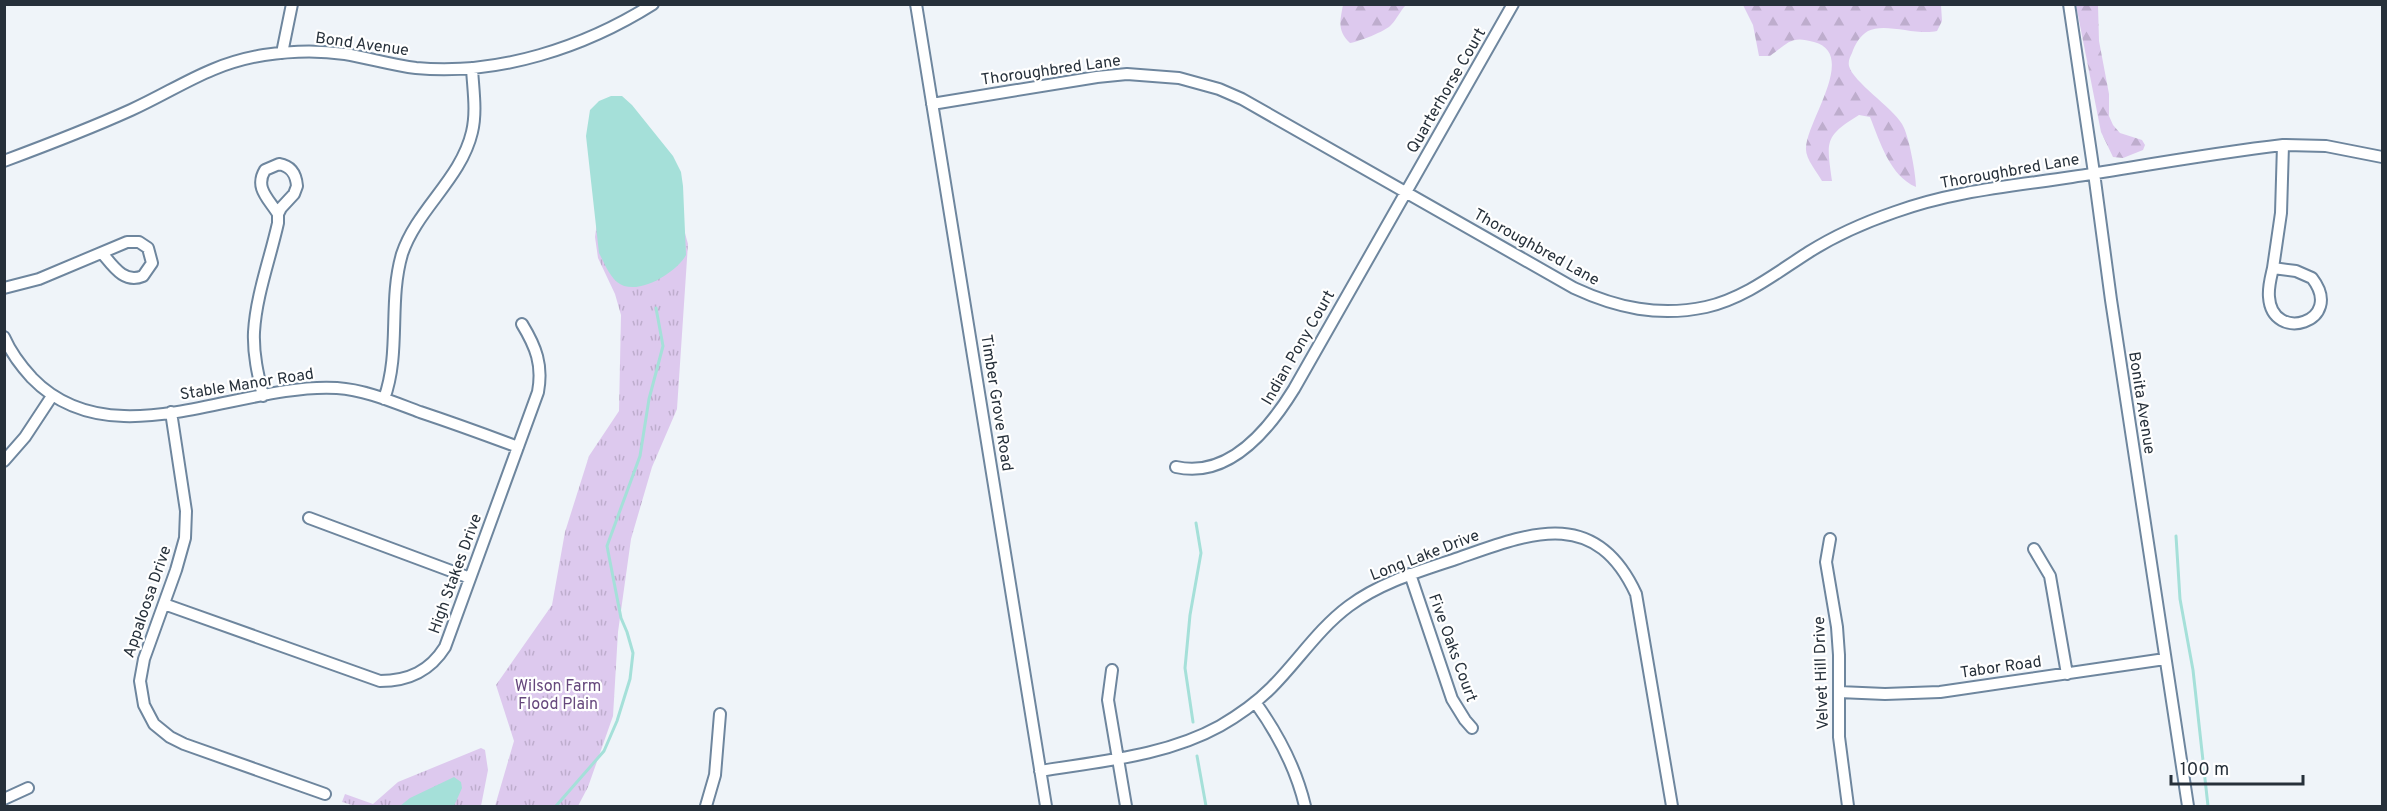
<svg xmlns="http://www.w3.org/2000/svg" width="2387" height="811" font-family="Overpass,sans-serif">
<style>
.forest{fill:url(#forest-firs)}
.park{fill:url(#park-tufts)}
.water{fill:#a5e0d9}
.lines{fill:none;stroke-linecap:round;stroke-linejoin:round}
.stream{stroke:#a5e0d9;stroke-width:3}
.minor-casing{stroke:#6e869e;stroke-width:14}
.minor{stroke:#fff;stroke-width:10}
.labels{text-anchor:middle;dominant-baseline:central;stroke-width:4.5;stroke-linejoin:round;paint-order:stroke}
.street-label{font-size:16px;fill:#26303a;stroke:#fff}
.park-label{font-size:16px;fill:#66487d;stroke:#fff}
</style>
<defs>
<pattern id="forest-firs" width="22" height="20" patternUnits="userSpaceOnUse" patternTransform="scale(1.5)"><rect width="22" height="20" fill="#ddc9ee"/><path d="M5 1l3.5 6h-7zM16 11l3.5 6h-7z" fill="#beadcd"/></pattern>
<pattern id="park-tufts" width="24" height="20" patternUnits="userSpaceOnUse" patternTransform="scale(1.5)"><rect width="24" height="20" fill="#ddc9ee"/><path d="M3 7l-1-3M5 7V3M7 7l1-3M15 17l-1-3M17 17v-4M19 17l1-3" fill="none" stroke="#beadcd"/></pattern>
</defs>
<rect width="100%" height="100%" fill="#eff4f9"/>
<path class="forest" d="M1343,5V4L1406,5C1400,11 1397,19 1391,25C1386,31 1358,42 1350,43C1337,31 1340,21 1343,5Z
M1743,5H1941L1942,21L1937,31C1917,36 1885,22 1868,31C1860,36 1855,44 1852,53C1850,57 1848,61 1849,66C1853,82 1892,107 1902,124C1909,135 1916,175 1916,187C1890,176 1880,142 1870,117L1859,115C1823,137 1827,142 1832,181H1822C1817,172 1805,158 1806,148C1807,120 1858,54 1814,42C1791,35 1788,43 1770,56H1759L1753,25Z
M2076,5H2098L2099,41L2109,94V116L2113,125L2120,133L2142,140L2145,145L2143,150L2123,158L2113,157L2101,132Z"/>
<path class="park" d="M674,194L688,244L677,409L652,467L631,539L618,632L613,716L588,787L578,806H495L514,741L496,685L552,605L565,532L589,456L619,411L621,315L615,294L598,258L595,237L598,215Z
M481,748L485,750L488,770L481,806H355L342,802L345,794L373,804L398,782Z"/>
<path class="water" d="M611,96H622L632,105L673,156L681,172L683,186L686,255C676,273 636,298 617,282C608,274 604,262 599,253L586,136L590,110L599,101Z
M454,777L461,782L462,788L454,806H400L410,798Z"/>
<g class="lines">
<path class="stream" d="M2176,536L2180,599L2193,670L2208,806
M1193,722L1185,668L1190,615L1201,553L1196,523
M1197,756L1206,806
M556,806L604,751L617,721L630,679L633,653L627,632L621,618L607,546L640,456L649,399L663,346L656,308"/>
<defs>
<path id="minor" d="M916,4L1046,806
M2069,4L2094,173L2111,300L2188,806
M282,53L292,4
M932,104L1097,77L1127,74L1179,78L1219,89L1242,99L1574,288C1617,308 1659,317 1706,307C1745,298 1776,273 1809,252C1836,235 1866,222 1895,212C1952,191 2013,186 2072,177C2142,166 2213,153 2283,145L2326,146L2382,157
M4,161C47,145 89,129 131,110C179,88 209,64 264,55C290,51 318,50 345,54C369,58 392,65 416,68C498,76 585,47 653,4
M2273,268C2271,277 2268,287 2269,297C2272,344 2346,322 2312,278L2296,271L2273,268L2281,213L2283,145
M4,288L39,279L127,242H139L148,248L152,263L143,276C124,284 113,266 102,253
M4,337C11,353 21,366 32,378C112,461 240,382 337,388C366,390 393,402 420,412C453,423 486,435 518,447
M263,396C258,375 253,354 254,332C256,296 270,259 278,223V214L281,208L294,194L297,186C296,174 291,166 279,164L265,170C254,188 269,199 278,214
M384,399C401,352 388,302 402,254C417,209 461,179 472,132C477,111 473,89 472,68
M171,412L186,511L185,538L176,570L144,659L140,681L144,705L154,724L170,737L184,744L325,794
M4,461L25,437L52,396
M1176,467C1229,479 1270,428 1294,389L1513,4
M309,518L470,578
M1830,539L1826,562L1837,627L1839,655V737L1848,806
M2034,549L2050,576L2067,674
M1410,574L1452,699L1465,720L1472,728
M164,604L380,681C409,681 430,671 445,647L538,392C543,365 536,347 522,324
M1112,670L1108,700L1126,806
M1839,692L1885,694L1940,692L2165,659
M1255,702C1278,734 1296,768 1305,806
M1040,771C1101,761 1166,756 1220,726C1239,715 1256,703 1271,688C1298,661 1318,629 1349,606C1380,583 1417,572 1453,560C1525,535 1594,503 1636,594L1672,806
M4,799L28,788
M706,806L715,775L720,714"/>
</defs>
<use href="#minor" class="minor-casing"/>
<use href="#minor" class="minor"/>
</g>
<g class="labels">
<g class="street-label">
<text transform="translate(362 45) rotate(8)">Bond Avenue</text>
<text transform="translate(1051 71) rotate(-8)">Thoroughbred Lane</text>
<text transform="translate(1447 91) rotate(-60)">Quarterhorse Court</text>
<text transform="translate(2010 172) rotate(-10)">Thoroughbred Lane</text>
<text transform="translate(1536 248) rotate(29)">Thoroughbred Lane</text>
<text transform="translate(1299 348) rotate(-60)">Indian Pony Court</text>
<text transform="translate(247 385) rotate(-9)">Stable Manor Road</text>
<text transform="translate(996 403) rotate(81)">Timber Grove Road</text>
<text transform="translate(2141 403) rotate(81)">Bonita Avenue</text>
<text transform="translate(1425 556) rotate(-21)">Long Lake Drive</text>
<text transform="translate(456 574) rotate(-70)">High Stakes Drive</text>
<text transform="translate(148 602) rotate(-71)">Appaloosa Drive</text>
<text transform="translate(1452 648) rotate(70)">Five Oaks Court</text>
<text transform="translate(2001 668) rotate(-8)">Tabor Road</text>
<text transform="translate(1822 673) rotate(-92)">Velvet Hill Drive</text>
</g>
<g class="park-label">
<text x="558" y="687">Wilson Farm<tspan x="558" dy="18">Flood Plain</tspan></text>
</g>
</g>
<rect width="2387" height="811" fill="none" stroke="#26303a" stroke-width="12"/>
<path d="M2171 775v9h132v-9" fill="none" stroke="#26303a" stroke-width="3"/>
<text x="2180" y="775" font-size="18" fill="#26303a" stroke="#ffffff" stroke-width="4.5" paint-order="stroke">100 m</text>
</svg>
